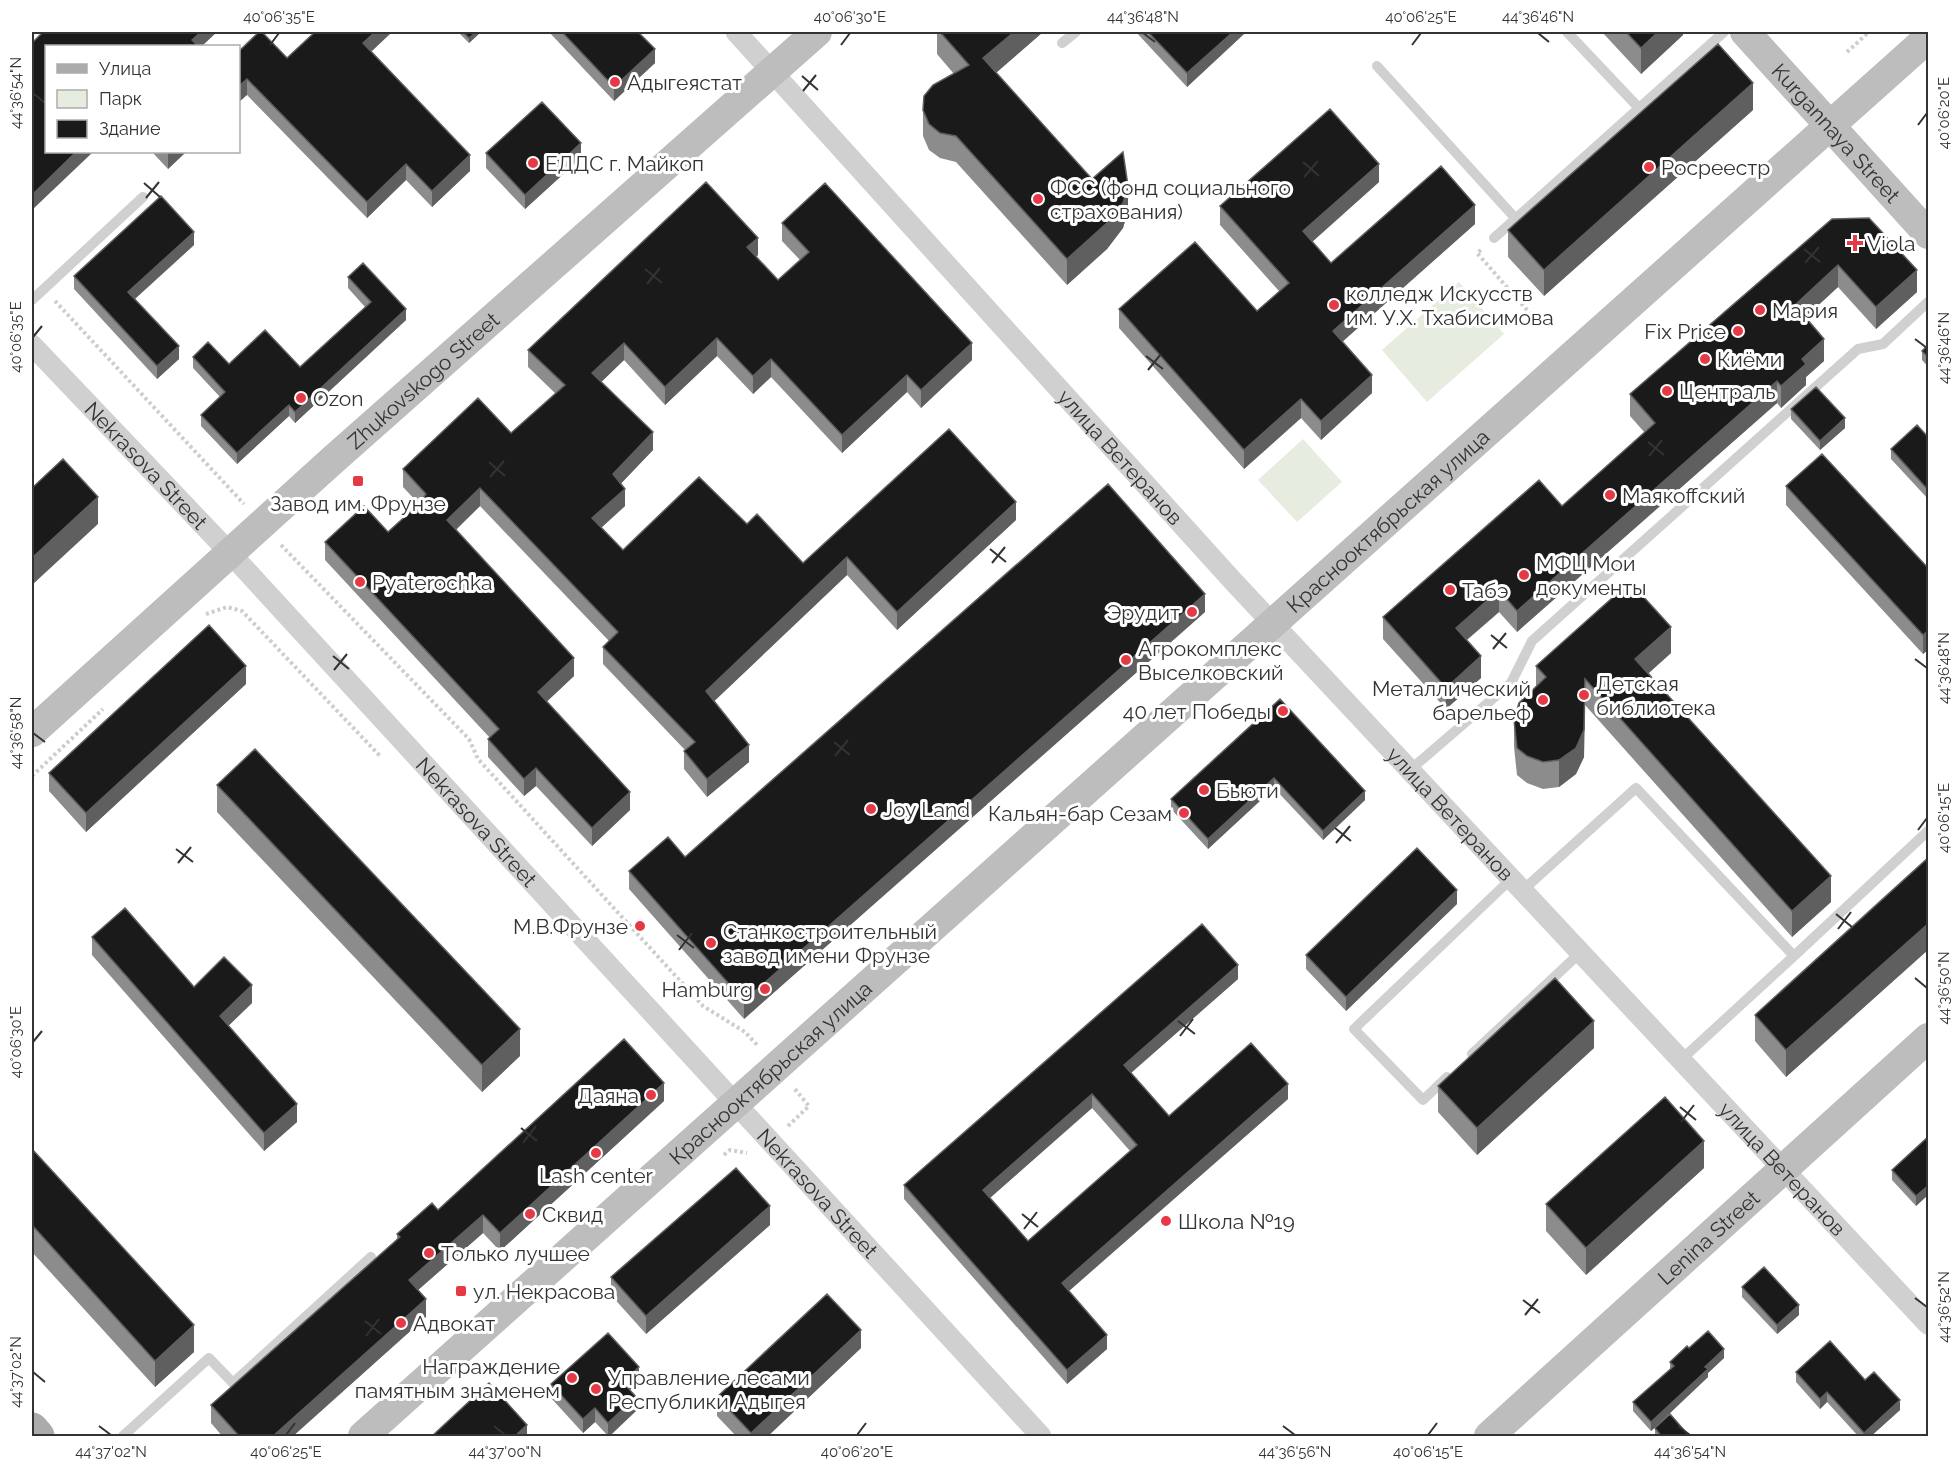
<svg xmlns="http://www.w3.org/2000/svg" width="1960" height="1468" font-family="Raleway,sans-serif">
<style>
.green{fill:#e6ecdf}
.lines{fill:none;stroke-linecap:round;stroke-linejoin:round}
.path{stroke:#cdcdcd;stroke-width:4;stroke-dasharray:3 3;stroke-linecap:butt}
.lane{stroke:#d0d0d0;stroke-width:10}
.street{stroke:#d0d0d0;stroke-width:21}
.secondary{stroke:#bdbdbd;stroke-width:30}
.primary{stroke:#ababab;stroke-width:33}
.wall{fill:#8c8c8c;fill-rule:evenodd}
.shaded-wall{fill:#5f5f5f}
.building{fill:#1a1a1a;stroke:#5f5f5f;stroke-width:1.5;fill-rule:evenodd}
.ticks{fill:none;stroke:#333;stroke-width:2}
.poi-dot{fill:#e63946;stroke:#fff;stroke-width:2}
.labels{text-anchor:middle;dominant-baseline:central;stroke-width:6;stroke-linejoin:round;paint-order:stroke}
.poi-label{font-size:21px;fill:#333;stroke:#fff;text-anchor:start}
.street-label{font-size:21px;fill:#333;stroke:#fff}
.neatline{fill:none;stroke:#333;stroke-width:2}
.ticks-label{font-size:15px;text-anchor:middle;fill:#333}
</style>
<rect width="100%" height="100%" fill="#fff"/>
<path class="green" d="M1459,282L1504,334L1427,402L1382,350Z
M1303,439L1342,482L1297,522L1258,480Z"/>
<g class="lines">
<path class="path" d="M1847,52L1869,32
M1481,250L1477,253L1541,326
M55,301L244,504
M281,545L469,739L478,759L703,1006L745,1032L758,1046
M206,614L227,607L242,611L380,756
M32,776L103,709
M788,1126L809,1106L794,1088
M724,1155L730,1150L747,1153"/>
<path class="lane" d="M1567,32L1639,108
M1062,43L1076,32
M1377,66L1516,219
M1494,238L1724,32
M32,300L143,197
M1410,770L1511,683L1532,641L1858,349L1883,344L1928,302
M1523,890L1636,788L1794,956L1683,1058
M1794,956L1928,831
M1472,1054L1582,951
M1447,1077L1423,1100L1354,1029L1512,878
M123,1436L209,1358L233,1383L371,1257"/>
<g class="street">
<path id="s1" d="M736,32L1232,580L1928,1324"/>
<path id="s2" d="M32,345L230,553L1041,1436"/>
</g>
<g class="secondary">
<path id="s3" d="M1745,32L1928,234"/>
<path id="s4" d="M32,732L335,458L817,32"/>
<path id="s5" d="M363,1436L1928,38"/>
<path id="s6" d="M1489,1436L1928,1038"/>
</g>
<path class="primary" d="M32,1429L38,1436"/>
</g>
<path class="wall" d="M315,32H392L371,52L470,171L432,207L406,180L367,218L247,95L238,52L287,58Z
M458,32H481L469,43Z
M549,32H638L655,63L614,101Z
M937,32H1043L996,73L1092,179L1128,211L1123,228L1107,249L1067,285L956,162L940,158L929,150L923,136V110L954,74L937,54Z
M1136,32H1245V33L1187,87Z
M1602,32H1683V35L1641,74Z
M1753,110L1544,296L1508,257V230Z
M152,152H186L168,169Z
M486,153L581,158L525,209L486,168Z
M1379,182L1312,242L1331,263L1475,224L1342,342L1372,393L1321,440L1301,418L1244,469L1119,328V309L1257,311L1279,291L1220,225V206Z
M1832,219L1917,292L1876,329L1838,287L1805,317L1824,361L1806,377V385L1781,408L1777,403L1517,632L1499,612L1467,640L1481,678L1446,709L1383,639V617L1562,506L1645,433L1630,416V394Z
M782,223L972,360L921,408L907,392L842,453L771,377L753,394L717,356L665,405L624,360L601,382L653,450L621,483L625,506L601,528L623,550L747,524L803,563L1016,520L897,630L847,575L714,701L749,762L707,797L684,769V751L685,750L603,664V647L609,641L480,506L456,530L574,676L546,702L630,810L592,846L536,786L524,796L488,757V739L490,738L325,560V542L388,532L419,504L403,487V469L511,433L556,394L528,367V350L758,255L756,257L778,280L800,260L782,241Z
M194,245L135,299L179,359L157,379L74,289V276Z
M348,277L406,320L295,423L289,416L237,464L201,426V415L220,397L193,368V357L229,364L300,367L365,307L348,288Z
M1929,344V368L1922,360V351Z
M1791,409L1845,428L1820,450L1791,419Z
M1929,438V500L1891,459V449Z
M1786,486L1929,569V649L1923,654L1786,505Z
M1205,612L744,1019L629,889V871L685,857Z
M1671,653L1649,673L1831,902L1792,937L1585,705L1584,757L1576,774L1559,787L1543,789L1527,783L1517,775L1514,747V720L1536,686V666Z
M246,684L86,832L49,791V773Z
M1280,699L1365,800L1323,840L1274,788L1208,849L1171,809V799Z
M217,785L520,1056L482,1092L217,812Z
M1929,857V949L1786,1077L1755,1041V1015Z
M1457,904L1346,1011L1306,969V955Z
M92,937L194,987L252,1003L228,1026L297,1122L264,1151L92,955Z
M1238,979L1131,1073L1169,1116L1288,1099L1069,1291L1107,1349L1067,1384L904,1199V1185ZM1092,1108L1130,1151L1028,1241L990,1198Z
M1594,1048L1477,1155L1438,1112V1086Z
M664,1101L500,1251L483,1233L418,1290L426,1317L292,1437H223L211,1423V1405L397,1239V1234L438,1210Z
M1929,1136V1194L1916,1206L1892,1180V1170Z
M32,1149L194,1352L155,1387L32,1252Z
M1704,1168L1586,1275L1546,1231V1204Z
M770,1225L646,1334L611,1295V1277Z
M1742,1287L1799,1315L1777,1334L1742,1297Z
M861,1348L767,1437H737L717,1416V1397Z
M1689,1348L1724,1358L1708,1373V1377L1651,1431L1633,1411V1402L1670,1369V1362Z
M1796,1372L1865,1380L1900,1410L1870,1437H1859L1827,1402L1820,1409L1796,1382Z
M639,1381L630,1390L636,1411L609,1437L595,1422L583,1433L551,1398V1384Z
M1655,1428L1690,1437H1655Z"/>
<path class="shaded-wall" d="M201,32H217L202,46H192V40Z
M375,32H392L363,59V43Z
M476,32H481L469,43V38Z
M1014,32H1043L983,84V58Z
M1233,32H1245V33L1187,87V73Z
M1658,32H1683V35L1641,74V48Z
M655,49V63L614,101V87Z
M247,79V95L238,103V87Z
M1753,83V110L1544,296V270Z
M581,143V158L525,209V195Z
M76,152H93L32,210V195Z
M169,152H186L168,169V153Z
M470,155V171L432,207V191Z
M406,164V180L367,218V202Z
M1379,164V182L1303,250V231Z
M1128,186V211L1123,228L1107,249L1067,285V259Z
M1475,205V224L1333,350V331Z
M194,232V245L128,305V292Z
M758,238V255L747,265V247Z
M1838,265V287L1795,327V305Z
M1917,270V292L1876,329V307Z
M406,309V320L295,423V412Z
M717,338V356L665,405V387Z
M1824,339V361L1806,377V385L1781,408V386L1802,359Z
M624,343V360L592,391V373Z
M972,343V360L921,408V390Z
M179,346V359L157,379V366Z
M771,359V377L753,394V376Z
M907,375V392L842,453V435Z
M1372,375V393L1321,440V421Z
M1777,381V403L1517,632V611Z
M1301,399V418L1244,469V450Z
M289,405V416L237,464V453Z
M1845,418V428L1820,450V441Z
M653,432V450L613,492V474Z
M480,488V506L447,538V520Z
M625,489V506L592,536V518Z
M98,497V524L32,585V558Z
M1016,502V520L897,630V612Z
M847,557V575L706,709V691Z
M1499,590V612L1456,649V628Z
M1205,594V612L744,1019V1001Z
M1671,627V653L1635,685V659Z
M1929,630V649L1923,654V635Z
M1481,656V678L1446,709V688Z
M574,658V676L538,710V692Z
M246,666V684L86,832V813Z
M1585,679L1584,757L1576,774L1559,787V760Z
M749,745V762L707,797V779Z
M536,768V786L524,796V779Z
M1274,778V788L1208,849V839Z
M1365,791V800L1323,840V831Z
M630,792V810L592,846V828Z
M1831,876V902L1792,937V911Z
M1457,890V904L1346,1011V997Z
M1929,923V949L1786,1077V1050Z
M1238,965V979L1124,1079V1065Z
M252,985V1003L220,1034V1016Z
M1594,1021V1048L1477,1155V1128Z
M520,1029V1056L482,1092V1065Z
M664,1083V1101L500,1251V1233Z
M1288,1084V1099L1062,1297V1283Z
M1092,1094V1108L983,1204V1190Z
M297,1104V1122L264,1151V1133Z
M1704,1141V1168L1586,1275V1248Z
M1929,1185V1194L1916,1206V1196Z
M770,1206V1225L646,1334V1316Z
M483,1215V1233L409,1298V1280Z
M426,1299V1317L292,1437H272Z
M1799,1305V1315L1777,1334V1325Z
M194,1325V1352L155,1387V1361Z
M861,1330V1348L767,1437H751V1433Z
M1107,1335V1349L1067,1384V1370Z
M1724,1349V1358L1708,1373V1377L1651,1431V1422L1705,1367Z
M639,1367V1381L623,1396V1382Z
M1827,1392V1402L1820,1409V1399Z
M636,1397V1411L608,1437V1423Z
M1900,1400V1410L1870,1437H1864V1433Z
M595,1408V1422L583,1433V1419Z
M527,1425V1437H514Z"/>
<path class="building" d="M43,32H201L192,40L198,46H46V152H76L32,195V43Z
M259,32H262L287,58L315,32H375L363,43L470,155L432,191L406,164L367,202L247,79L238,87V52Z
M463,32H476L469,38Z
M562,32H638L655,49L614,87Z
M940,32H1014L983,58L1092,179L1123,152L1128,186L1123,203L1107,223L1067,259L956,136L940,133L929,124L923,110L924,96L933,85L969,65Z
M1148,32H1233L1187,73Z
M1626,32H1658L1641,48Z
M1718,44L1753,83L1544,270L1508,230Z
M542,102L581,143L525,195L486,153Z
M1330,109L1379,164L1303,231L1331,263L1441,166L1475,205L1333,331L1372,375L1321,421L1301,399L1244,450L1119,309L1195,242L1257,311L1289,283L1220,206Z
M706,182L758,238L747,247L778,280L809,252L782,223L825,183L972,343L921,390L907,375L842,435L771,359L753,376L717,338L665,387L624,343L592,373L653,432L613,474L625,489L592,518L623,550L699,477L747,524L757,514L803,563L949,429L1016,502L897,612L847,557L706,691L749,745L707,779L684,751L695,742L603,647L618,632L480,488L447,520L574,658L538,692L630,792L592,828L536,768L524,779L488,739L499,729L325,542L364,506L388,532L420,503L426,494L403,469L478,398L511,433L565,385L528,350Z
M161,196L194,232L128,292L179,346L157,366L74,276Z
M1869,218L1917,270L1876,307L1838,265L1795,305L1824,339L1802,359L1806,364L1781,386L1777,381L1517,611L1499,590L1456,628L1481,656L1446,688L1383,617L1539,480L1562,506L1655,423L1630,394L1832,219Z
M363,263L406,309L295,412L289,405L237,453L201,415L225,392L193,357L208,342L229,364L265,330L300,367L371,302L348,277Z
M1929,344V358L1922,351Z
M1816,387L1845,418L1820,441L1791,409Z
M1917,425L1929,438V491L1891,449Z
M1822,454L1929,569V630L1923,635L1786,486Z
M63,459L98,497L32,558V488Z
M1108,484L1205,594L744,1001L629,871L668,837L685,857Z
M1630,582L1671,627L1635,659L1831,876L1792,911L1585,679L1584,730L1576,748L1559,760L1543,762L1527,756L1517,748L1514,720L1519,703L1546,677L1536,666Z
M209,625L246,666L86,813L49,773Z
M1280,699L1365,791L1323,831L1274,778L1208,839L1171,799Z
M255,749L520,1029L482,1065L217,785Z
M1417,848L1457,890L1346,997L1306,955Z
M1929,857V923L1786,1050L1755,1015Z
M125,908L194,987L224,957L252,985L220,1016L297,1104L264,1133L92,937Z
M1202,924L1238,965L1124,1065L1169,1116L1251,1043L1288,1084L1062,1283L1107,1335L1067,1370L904,1185ZM1092,1094L1137,1145L1028,1241L983,1190Z
M1555,978L1594,1021L1477,1128L1438,1086Z
M624,1039L664,1083L500,1233L483,1215L409,1280L426,1299L272,1437H240L211,1405L400,1237L397,1234L432,1203L438,1210Z
M1665,1097L1704,1141L1586,1248L1546,1204Z
M1929,1136V1185L1916,1196L1892,1170Z
M32,1149L194,1325L155,1361L32,1225Z
M736,1168L770,1206L646,1316L611,1277Z
M1764,1267L1799,1305L1777,1325L1742,1287Z
M827,1294L861,1330L751,1433L717,1397Z
M1708,1331L1724,1349L1705,1367L1708,1369L1651,1422L1633,1402L1674,1366L1670,1362L1687,1346L1689,1348Z
M608,1333L639,1367L623,1382L636,1397L608,1423L595,1408L583,1419L551,1384Z
M1830,1341L1865,1380L1874,1372L1900,1400L1864,1433L1827,1392L1820,1399L1796,1372Z
M489,1383L527,1425L514,1437H431Z
M1670,1414L1690,1437H1662L1655,1428Z"/>
<path class="ticks" d="M1143,33L1155,42M1538,33L1549,42M270,45L279,33M841,45L850,33M1412,45L1421,33M802,76L818,90M803,91L816,75M33,93L45,103M1918,125L1927,113M1303,162L1319,176M1304,177L1318,161M144,183L160,197M146,198L159,182M1804,249L1820,262M1805,263L1819,247M645,269L662,283M647,284L660,268M33,337L42,326M1915,339L1927,348M1146,356L1163,369M1148,370L1161,354M1648,442L1664,455M1649,456L1662,440M489,462L505,476M490,477L504,461M990,549L1006,562M992,563L1005,547M1491,635L1507,648M1493,649L1506,633M333,656L349,669M1915,659L1927,668M334,670L347,654M33,733L45,742M834,742L850,755M835,756L848,740M1335,828L1351,841M1918,830L1927,818M1336,843L1350,826M176,849L193,862M178,863L191,847M1836,914L1852,927M1838,929L1851,912M677,935L694,948M679,950L692,933M1915,978L1927,988M1178,1021L1195,1034M1180,1036L1193,1019M33,1042L42,1031M1680,1107L1696,1120M1681,1122L1694,1105M521,1128L537,1141M523,1143L536,1126M1022,1214L1038,1227M1024,1229L1037,1212M1915,1298L1927,1307M1523,1300L1540,1313M1525,1315L1538,1299M365,1321L381,1334M366,1336L379,1319M33,1372L45,1382M99,1426L111,1435M494,1426L505,1435M1283,1426L1295,1435M1678,1426L1690,1435M286,1435L295,1423M857,1435L866,1423M1428,1435L1437,1423"/>
<g class="poi-dot">
<circle cx="615" cy="82" r="6"/>
<circle cx="533" cy="163" r="6"/>
<circle cx="1649" cy="167" r="6"/>
<circle cx="1038" cy="199" r="6"/>
<path d="M1852 234h6v6h6v6h-6v6h-6v-6h-6v-6h6z"/>
<circle cx="1334" cy="305" r="6"/>
<circle cx="1760" cy="310" r="6"/>
<circle cx="1738" cy="331" r="6"/>
<circle cx="1705" cy="359" r="6"/>
<circle cx="1667" cy="391" r="6"/>
<circle cx="301" cy="398" r="6"/>
<rect x="352" y="475" width="12" height="12" rx="3"/>
<circle cx="1610" cy="495" r="6"/>
<circle cx="1524" cy="575" r="6"/>
<circle cx="360" cy="582" r="6"/>
<circle cx="1450" cy="590" r="6"/>
<circle cx="1192" cy="612" r="6"/>
<circle cx="1126" cy="660" r="6"/>
<circle cx="1584" cy="695" r="6"/>
<circle cx="1543" cy="700" r="6"/>
<circle cx="1283" cy="711" r="6"/>
<circle cx="1204" cy="790" r="6"/>
<circle cx="871" cy="809" r="6"/>
<circle cx="1184" cy="813" r="6"/>
<circle cx="640" cy="926" r="6"/>
<circle cx="711" cy="943" r="6"/>
<circle cx="765" cy="989" r="6"/>
<circle cx="651" cy="1095" r="6"/>
<circle cx="596" cy="1153" r="6"/>
<circle cx="530" cy="1214" r="6"/>
<circle cx="1166" cy="1221" r="6"/>
<circle cx="429" cy="1253" r="6"/>
<rect x="455" y="1285" width="12" height="12" rx="3"/>
<circle cx="401" cy="1323" r="6"/>
<circle cx="572" cy="1378" r="6"/>
<circle cx="596" cy="1389" r="6"/>
</g>
<g class="labels">
<g class="poi-label">
<text x="627" y="82">Адыгеястат</text>
<text x="545" y="163">ЕДДС г. Майкоп</text>
<text x="1661" y="167">Росреестр</text>
<text x="1050" y="187">ФСС (фонд социального<tspan x="1050" dy="24">страхования)</tspan></text>
<text x="1867" y="243">Viola</text>
<text x="1346" y="293">колледж Искусств<tspan x="1346" dy="24">им. У.Х. Тхабисимова</tspan></text>
<text x="1772" y="310">Мария</text>
<text x="1726" y="331" text-anchor="end">Fix Price</text>
<text x="1717" y="359">Киёми</text>
<text x="1679" y="391">Централь</text>
<text x="313" y="398">Ozon</text>
<text x="1622" y="495">Маякоffский</text>
<text x="358" y="503" text-anchor="middle">Завод им. Фрунзе</text>
<text x="1536" y="563">МФЦ Мои<tspan x="1536" dy="24">документы</tspan></text>
<text x="372" y="582">Pyaterochka</text>
<text x="1462" y="590">Табэ</text>
<text x="1180" y="612" text-anchor="end">Эрудит</text>
<text x="1138" y="648">Агрокомплекс<tspan x="1138" dy="24">Выселковский</tspan></text>
<text x="1596" y="683">Детская<tspan x="1596" dy="24">библиотека</tspan></text>
<text x="1531" y="688" text-anchor="end">Металлический<tspan x="1531" dy="24">барельеф</tspan></text>
<text x="1271" y="711" text-anchor="end">40 лет Победы</text>
<text x="1216" y="790">Бьюти</text>
<text x="883" y="809">Joy Land</text>
<text x="1172" y="813" text-anchor="end">Кальян-бар Сезам</text>
<text x="628" y="926" text-anchor="end">М.В.Фрунзе</text>
<text x="723" y="931">Станкостроительный<tspan x="723" dy="24">завод имени Фрунзе</tspan></text>
<text x="753" y="989" text-anchor="end">Hamburg</text>
<text x="639" y="1095" text-anchor="end">Даяна</text>
<text x="596" y="1175" text-anchor="middle">Lash center</text>
<text x="542" y="1214">Сквид</text>
<text x="1178" y="1221">Школа №19</text>
<text x="441" y="1253">Только лучшее</text>
<text x="473" y="1291">ул. Некрасова</text>
<text x="413" y="1323">Адвокат</text>
<text x="560" y="1366" text-anchor="end">Награждение<tspan x="560" dy="24">памятным знаменем</tspan></text>
<text x="608" y="1377">Управление лесами<tspan x="608" dy="24">Республики Адыгея</tspan></text>
</g>
<g class="street-label">
<text stroke="none"><textPath href="#s3" startOffset="136">Kurgannaya Street</textPath></text>
<text stroke="none"><textPath href="#s4" startOffset="526">Zhukovskogo Street</textPath></text>
<text stroke="none"><textPath href="#s1" startOffset="573">улица Ветеранов</textPath></text>
<text stroke="none"><textPath href="#s2" startOffset="166">Nekrasova Street</textPath></text>
<text stroke="none"><textPath href="#s5" startOffset="1374">Краснооктябрьская улица</textPath></text>
<text stroke="none"><textPath href="#s1" startOffset="1059">улица Ветеранов</textPath></text>
<text stroke="none"><textPath href="#s2" startOffset="652">Nekrasova Street</textPath></text>
<text stroke="none"><textPath href="#s5" startOffset="546">Краснооктябрьская улица</textPath></text>
<text stroke="none"><textPath href="#s1" startOffset="1545">улица Ветеранов</textPath></text>
<text stroke="none"><textPath href="#s2" startOffset="1156">Nekrasova Street</textPath></text>
<text stroke="none"><textPath href="#s6" startOffset="296">Lenina Street</textPath></text>
</g>
</g>
<rect width="1960" height="1468" fill="none" stroke="#ffffff" stroke-width="66"/>
<rect x="45" y="45" width="195" height="108" fill="#ffffff" stroke="#adadad" stroke-width="1.5"/>
<rect x="57" y="64" width="30" height="9" fill="#ababab" stroke="#adadad" stroke-width="1.5"/>
<text x="99" y="75" font-size="18" fill="#333333">Улица</text>
<rect x="57" y="90" width="30" height="18" fill="#e6ecdf" stroke="#adadad" stroke-width="1.5"/>
<text x="99" y="105" font-size="18" fill="#333333">Парк</text>
<rect x="57" y="120" width="30" height="18" fill="#1a1a1a" stroke="#adadad" stroke-width="1.5"/>
<text x="99" y="135" font-size="18" fill="#333333">Здание</text>
<rect x="33" y="33" width="1894" height="1402" class="neatline"/>
<g class="ticks-label">
<text x="279" y="22">40°06'35"E</text>
<text x="850" y="22">40°06'30"E</text>
<text x="1143" y="22">44°36'48"N</text>
<text x="1421" y="22">40°06'25"E</text>
<text x="1538" y="22">44°36'46"N</text>
<text transform="translate(16 93) rotate(-90)" y="5">44°36'54"N</text>
<text transform="translate(1944 113) rotate(-90)" y="5">40°06'20"E</text>
<text transform="translate(16 337) rotate(-90)" y="5">40°06'35"E</text>
<text transform="translate(1944 348) rotate(-90)" y="5">44°36'46"N</text>
<text transform="translate(1944 668) rotate(-90)" y="5">44°36'48"N</text>
<text transform="translate(16 733) rotate(-90)" y="5">44°36'58"N</text>
<text transform="translate(1944 818) rotate(-90)" y="5">40°06'15"E</text>
<text transform="translate(1944 988) rotate(-90)" y="5">44°36'50"N</text>
<text transform="translate(16 1042) rotate(-90)" y="5">40°06'30"E</text>
<text transform="translate(1944 1307) rotate(-90)" y="5">44°36'52"N</text>
<text transform="translate(16 1372) rotate(-90)" y="5">44°37'02"N</text>
<text x="111" y="1457">44°37'02"N</text>
<text x="286" y="1457">40°06'25"E</text>
<text x="505" y="1457">44°37'00"N</text>
<text x="857" y="1457">40°06'20"E</text>
<text x="1295" y="1457">44°36'56"N</text>
<text x="1428" y="1457">40°06'15"E</text>
<text x="1690" y="1457">44°36'54"N</text>
</g>
</svg>
